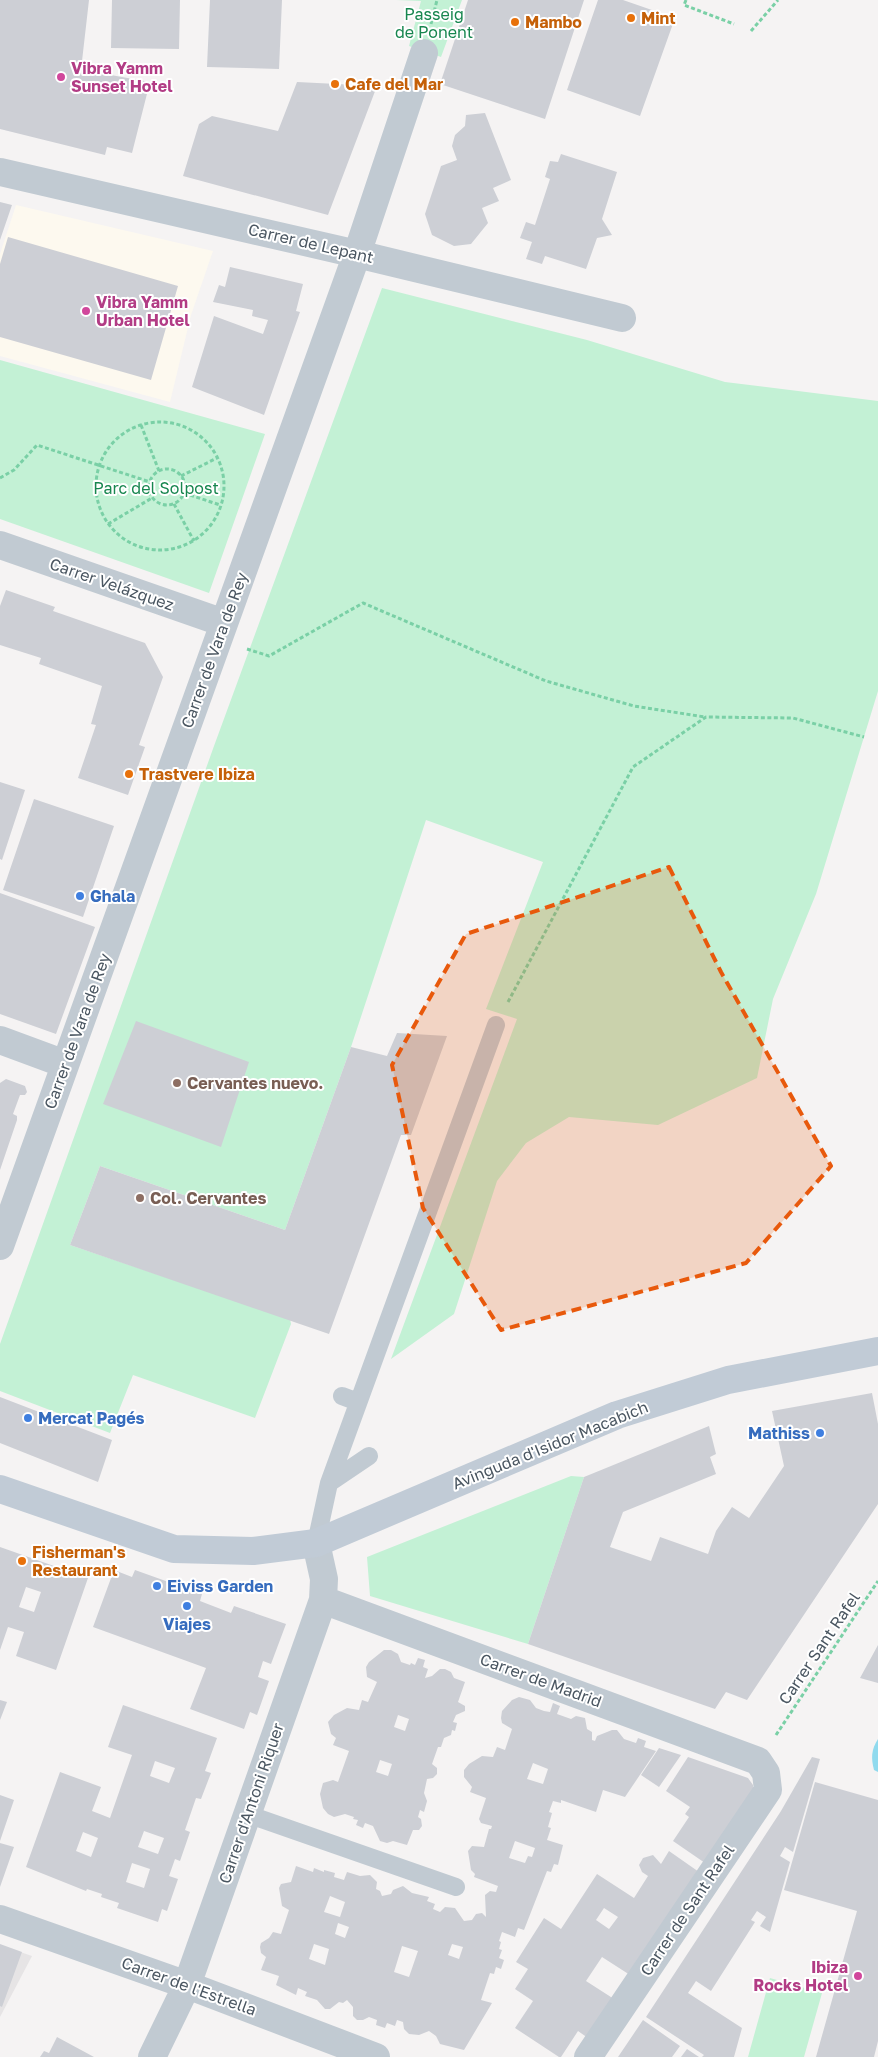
<svg xmlns="http://www.w3.org/2000/svg" width="878" height="2057" font-family="'Golos Text',sans-serif">
<style>
.commercial{fill:#fdf9ef}
.education{fill:#e6e4e5}
.green{fill:#c3f1d5}
.water{fill:#90daee}
.building{fill:#cdcfd5;fill-rule:evenodd}
.lines{fill:none;stroke-linecap:round;stroke-linejoin:round}
.path{stroke:#7ad0a6;stroke-width:3;stroke-dasharray:4 2.5;stroke-linecap:butt}
.lane{stroke:#c1cad2;stroke-width:18}
.street{stroke:#c1cad2;stroke-width:28}
.secondary{stroke:#c1cbd6;stroke-width:28}
.marked{fill:#e8590c;fill-opacity:0.2;stroke:#e8590c;stroke-width:4;stroke-dasharray:10 6;stroke-linejoin:round}
.food-dot{fill:#e8710a;stroke:#fff;stroke-width:2}
.hotel-dot{fill:#d1479c;stroke:#fff;stroke-width:2}
.shop-dot{fill:#3f7fe0;stroke:#fff;stroke-width:2}
.education-dot{fill:#8d6e63;stroke:#fff;stroke-width:2}
.labels{text-anchor:middle;dominant-baseline:central;stroke-width:4;stroke-linejoin:round;paint-order:stroke}
.park-label{font-size:16px;fill:#17864f;stroke:#fff}
.food-label{font-size:16px;font-weight:bold;fill:#c56008;stroke:#fff;text-anchor:start}
.hotel-label{font-size:16px;font-weight:bold;fill:#b23c85;stroke:#fff;text-anchor:start}
.street-label{font-size:16px;fill:#4a5661;stroke:#fff}
.shop-label{font-size:16px;font-weight:bold;fill:#366cbe;stroke:#fff;text-anchor:start}
.education-label{font-size:16px;font-weight:bold;fill:#785e54;stroke:#fff;text-anchor:start}
</style>
<rect width="100%" height="100%" fill="#f5f3f3"/>
<path class="commercial" d="M16,205L213,251L191,315L170,402L0,356V254Z"/>
<path class="education" d="M0,1945L32,1956L0,2017Z"/>
<path class="green" d="M396,0H462L441,57L409,46L421,1Z
M382,288L587,340L725,382L878,401V691L816,894L773,999L757,1078L658,1125L569,1117L526,1143L497,1181L454,1314L391,1359L517,1019L486,1009L543,862L426,820L351,1047L285,1230L100,1166L70,1245L290,1319L291,1324L255,1418L133,1375L110,1433L0,1391V1344L214,746Z
M0,360L265,434L209,593L0,519Z
M571,1476L584,1477L528,1644L370,1596L367,1557Z
M770,1978L822,1993L804,2057H748Z"/>
<path class="water" d="M878,1739V1772L874,1770C871,1758 871,1750 878,1739Z"/>
<path class="building" d="M0,0H89L82,61L94,72L150,82L132,153L107,147L105,155L0,129Z
M112,0H180L179,49L111,48Z
M210,0H282L279,69L207,67Z
M468,0H584L545,119L440,84Z
M598,0H623L675,18L640,116L567,90Z
M297,82L377,86L328,215L183,176L199,124L212,116L278,131Z
M485,113L511,180L493,188L499,201L482,208L488,223L471,244L454,246L432,235L425,214L441,166L457,160L452,146L455,135L465,126L466,115Z
M561,154L617,172L602,219L612,235L597,238L586,269L545,256L542,264L526,259L532,242L520,238L526,222L535,225L550,179L545,177L550,161L558,162Z
M0,202L12,205L0,240Z
M8,237L178,286L151,380L0,337V264Z
M230,267L303,284L296,311L300,312L264,415L192,387L214,316L263,334L268,320L252,316L253,310L213,302L219,285L225,287Z
M6,590L55,607L53,611L145,643L163,677L139,745L145,747L128,795L78,778L96,725L91,724L102,686L39,664L41,658L0,645V606Z
M0,782L25,790L2,860L0,859Z
M34,799L114,826L83,917L3,890Z
M0,893L95,927L56,1034L0,1014Z
M136,1021L249,1062L221,1147L103,1104Z
M397,1033L447,1036L411,1135H401L329,1334L70,1245L100,1166L285,1230L351,1047L387,1056Z
M6,1079L25,1086L27,1092L25,1095H20L13,1114L17,1116V1120L0,1170V1083Z
M872,1393L878,1424V1504L747,1700L726,1692L715,1709L528,1644L584,1477L709,1426L716,1454L710,1457L716,1474L623,1512L610,1547L651,1561L660,1537L708,1554L716,1531L732,1507L749,1518L784,1466L772,1411Z
M0,1397L112,1440L98,1482L0,1443Z
M0,1547L88,1578L56,1670L16,1656L24,1632L8,1627L0,1650ZM26,1587L41,1592L34,1612L19,1607Z
M114,1570L132,1577L135,1570L202,1594L200,1601L231,1613L234,1606L286,1624L271,1664L263,1661L258,1677L269,1681L257,1715L250,1712L244,1729L190,1709L206,1668L93,1627Z
M878,1645V1683L860,1678Z
M384,1650H391L398,1654L401,1662L410,1665L411,1663L415,1665L418,1658L425,1660L423,1667L428,1669L425,1678L432,1676L440,1669H445L451,1672L454,1678L465,1682L458,1702L465,1706V1711L456,1715L453,1722L457,1723L455,1731L452,1730L451,1735L444,1738L441,1747H438L432,1764L437,1768V1774L433,1778L427,1779L424,1793L427,1801L424,1812L420,1810L418,1817L421,1819L422,1826L419,1830H413L407,1845L393,1841L387,1843L380,1841L373,1826L365,1823L363,1828L356,1825L358,1820L353,1819L354,1817L345,1814L334,1817L328,1814L323,1808L320,1794L323,1783L333,1780L338,1782L349,1751L333,1745L336,1738L331,1734L328,1722L334,1715L347,1708L359,1710L362,1700L368,1702L377,1682L367,1677L366,1667L369,1662ZM398,1715L409,1719L405,1731L394,1727ZM380,1760L392,1764L388,1776L376,1772Z
M519,1697L530,1700L536,1708L544,1711L550,1712L553,1703L560,1706L557,1714L571,1719L576,1716L585,1718L587,1729L592,1732V1740L595,1741L597,1736L612,1730H617L624,1739L636,1743L638,1738L646,1741L644,1747L656,1751L625,1797L603,1790L596,1812L561,1800V1803L553,1801L549,1812L552,1813L548,1827L551,1828L547,1840L563,1845L558,1865L554,1864L551,1872L547,1871L524,1930L518,1928L515,1937L502,1932L499,1941L501,1942L499,1949L502,1950L499,1958L504,1960L501,1969L496,1967L494,1974L490,1973L481,2000L492,2003L464,2050L440,2044L436,2036L429,2031L419,2035L409,2034L404,2029L403,2022L397,2020L395,2026L387,2023L385,2028L376,2025L377,2020L369,2017L363,2020H357L353,2016V2007L347,2000L343,2003L339,2002L330,2009H325L317,2000L305,1996L307,1992L298,1988L296,1995L276,1985L279,1976L261,1970L266,1957L261,1953L260,1947L261,1943L269,1938L273,1932L281,1934L289,1910L282,1906L279,1888L281,1884L291,1882L296,1866L313,1872L314,1868L324,1872V1870L335,1873L334,1877L344,1880L347,1872L360,1876L370,1875L377,1882L376,1889L380,1891L382,1896L391,1894L393,1890L403,1886L412,1893L429,1897L427,1901L435,1904L433,1909L440,1912L445,1907L455,1908L464,1921L472,1920L476,1914L482,1913L486,1917L485,1895L490,1891L496,1892L498,1886L474,1877L475,1874L471,1870L468,1851L472,1846L484,1847L489,1829H491L492,1826L481,1823L479,1819L486,1798L470,1792L472,1787L464,1777V1770L469,1764L482,1756L493,1757L497,1747L505,1750L512,1729L502,1723L501,1718L502,1711L512,1700ZM533,1763L548,1769L543,1784L527,1779ZM515,1841L535,1848L532,1857L528,1856L525,1863L509,1858ZM330,1896L345,1902L340,1917L324,1912ZM338,1923L349,1927L345,1938L335,1934ZM314,1944L329,1949L325,1965L309,1959ZM452,1944L463,1947L459,1959L448,1955ZM402,1946L418,1951L409,1977L394,1972Z
M0,1700L7,1702L0,1720Z
M123,1705L217,1738L205,1771L211,1773L201,1799L196,1798L185,1830L190,1832L180,1861L175,1859L169,1876L178,1879L167,1911L162,1909L158,1922L117,1908L119,1903L101,1897L102,1894L87,1889L86,1891L26,1867L60,1772L101,1787L92,1811L110,1818L132,1755L108,1747ZM155,1761L175,1768L169,1783L150,1776ZM144,1831L164,1838L158,1854L138,1847ZM83,1832L98,1838L91,1857L76,1851ZM132,1863L150,1869L144,1888L126,1882Z
M659,1748L681,1755L659,1787L641,1775Z
M688,1757L748,1778L753,1785V1790L705,1863L673,1841L689,1817L685,1814L690,1807L666,1791Z
M812,1757L820,1759L793,1852L785,1847L780,1856L790,1862L770,1932L760,1926L766,1917L757,1911L751,1920L755,1922L711,1991L696,1981L688,1993L742,2028L734,2057H702L704,2055L646,2017L781,1811Z
M815,1782L878,1800V2041L874,2057H816L857,1911L784,1890Z
M0,1795L14,1800L0,1841Z
M0,1843L14,1847L0,1887Z
M669,1851L699,1872L630,1975L602,1957L586,1981L614,1999L588,2038L578,2031L561,2057H559L515,2028L533,2001L515,1989L528,1969L516,1962L544,1918L561,1929L597,1874L634,1898L648,1876L642,1872L639,1865L643,1858L653,1855L661,1864ZM604,1908L618,1917L609,1929L596,1920Z
M0,1944L22,1952L2,2007L0,2006Z
M643,2020L680,2046L672,2057H618Z
M57,2037L94,2057H40L44,2051L49,2053Z
M687,2049L699,2057H681Z"/>
<g class="lines">
<path class="path" d="M686,0L684,5L734,24
M431,24L437,0
M751,31L778,0
M96 486a64 64 0 1 1 128 0a64 64 0 1 1-128 0Z
M141,425L159,471
M149 487a18 18 0 1 1 36 0a18 18 0 1 1-36 0Z
M181,476L217,458
M0,478L14,470L37,445L150,482
M184,493L220,505
M174,504L194,541
M108,524L152,498
M247,649L269,656L363,603L546,681L634,706L705,717
M508,1002L633,767L706,717L793,718L864,737
M776,1735L878,1581"/>
<path class="lane" d="M342,1396L358,1402
M329,1483L369,1456
M316,1543L329,1483L496,1025
M247,1814L456,1887"/>
<path class="street" d="M0,172L357,254L622,318
M0,545L224,623
M0,1040L65,1064
M0,1246L357,254L424,53
M323,1600L758,1761L766,1773L768,1790L588,2057
M0,1919L187,1985L376,2057
M152,2057L187,1985L323,1600L324,1579L316,1543"/>
<path class="secondary" d="M0,1489L174,1549L253,1551L316,1543L617,1415L728,1380L878,1351"/>
</g>
<path class="marked" d="M669,867L721,972L831,1166L746,1263L501,1330L423,1208L392,1065L466,934Z"/>
<g class="food-dot">
<circle cx="631" cy="18" r="5"/>
<circle cx="515" cy="22" r="5"/>
<circle cx="335" cy="84" r="5"/>
<circle cx="129" cy="774" r="5"/>
<circle cx="22" cy="1561" r="5"/>
</g>
<g class="hotel-dot">
<circle cx="61" cy="77" r="5"/>
<circle cx="86" cy="311" r="5"/>
<circle cx="858" cy="1976" r="5"/>
</g>
<g class="shop-dot">
<circle cx="80" cy="896" r="5"/>
<circle cx="28" cy="1418" r="5"/>
<circle cx="820" cy="1433" r="5"/>
<circle cx="157" cy="1586" r="5"/>
<circle cx="187" cy="1606" r="5"/>
</g>
<g class="education-dot">
<circle cx="177" cy="1083" r="5"/>
<circle cx="140" cy="1198" r="5"/>
</g>
<g class="labels">
<g class="park-label">
<text x="434" y="14">Passeig<tspan x="434" dy="18">de Ponent</tspan></text>
<text x="156" y="488">Parc del Solpost</text>
</g>
<g class="food-label">
<text x="641" y="18">Mint</text>
<text x="525" y="22">Mambo</text>
<text x="345" y="84">Cafe del Mar</text>
<text x="139" y="774">Trastvere Ibiza</text>
<text x="32" y="1552">Fisherman's<tspan x="32" dy="18">Restaurant</tspan></text>
</g>
<g class="hotel-label">
<text x="71" y="68">Vibra Yamm<tspan x="71" dy="18">Sunset Hotel</tspan></text>
<text x="96" y="302">Vibra Yamm<tspan x="96" dy="18">Urban Hotel</tspan></text>
<text x="848" y="1967" text-anchor="end">Ibiza<tspan x="848" dy="18">Rocks Hotel</tspan></text>
</g>
<g class="street-label">
<text transform="translate(311 243) rotate(13)">Carrer de Lepant</text>
<text transform="translate(112 584) rotate(19)">Carrer Velázquez</text>
<text transform="translate(214 650) rotate(-70)">Carrer de Vara de Rey</text>
<text transform="translate(77 1031) rotate(-70)">Carrer de Vara de Rey</text>
<text transform="translate(550 1445) rotate(-22)">Avinguda d'Isidor Macabich</text>
<text transform="translate(819 1648) rotate(-56)">Carrer Sant Rafel</text>
<text transform="translate(541 1680) rotate(20)">Carrer de Madrid</text>
<text transform="translate(251 1803) rotate(-71)">Carrer d'Antoni Riquer</text>
<text transform="translate(687 1910) rotate(-56)">Carrer de Sant Rafel</text>
<text transform="translate(189 1986) rotate(20)">Carrer de l'Estrella</text>
</g>
<g class="shop-label">
<text x="90" y="896">Ghala</text>
<text x="38" y="1418">Mercat Pagés</text>
<text x="810" y="1433" text-anchor="end">Mathiss</text>
<text x="167" y="1586">Eiviss Garden</text>
<text x="187" y="1624" text-anchor="middle">Viajes</text>
</g>
<g class="education-label">
<text x="187" y="1083">Cervantes nuevo.</text>
<text x="150" y="1198">Col. Cervantes</text>
</g>
</g>
</svg>
